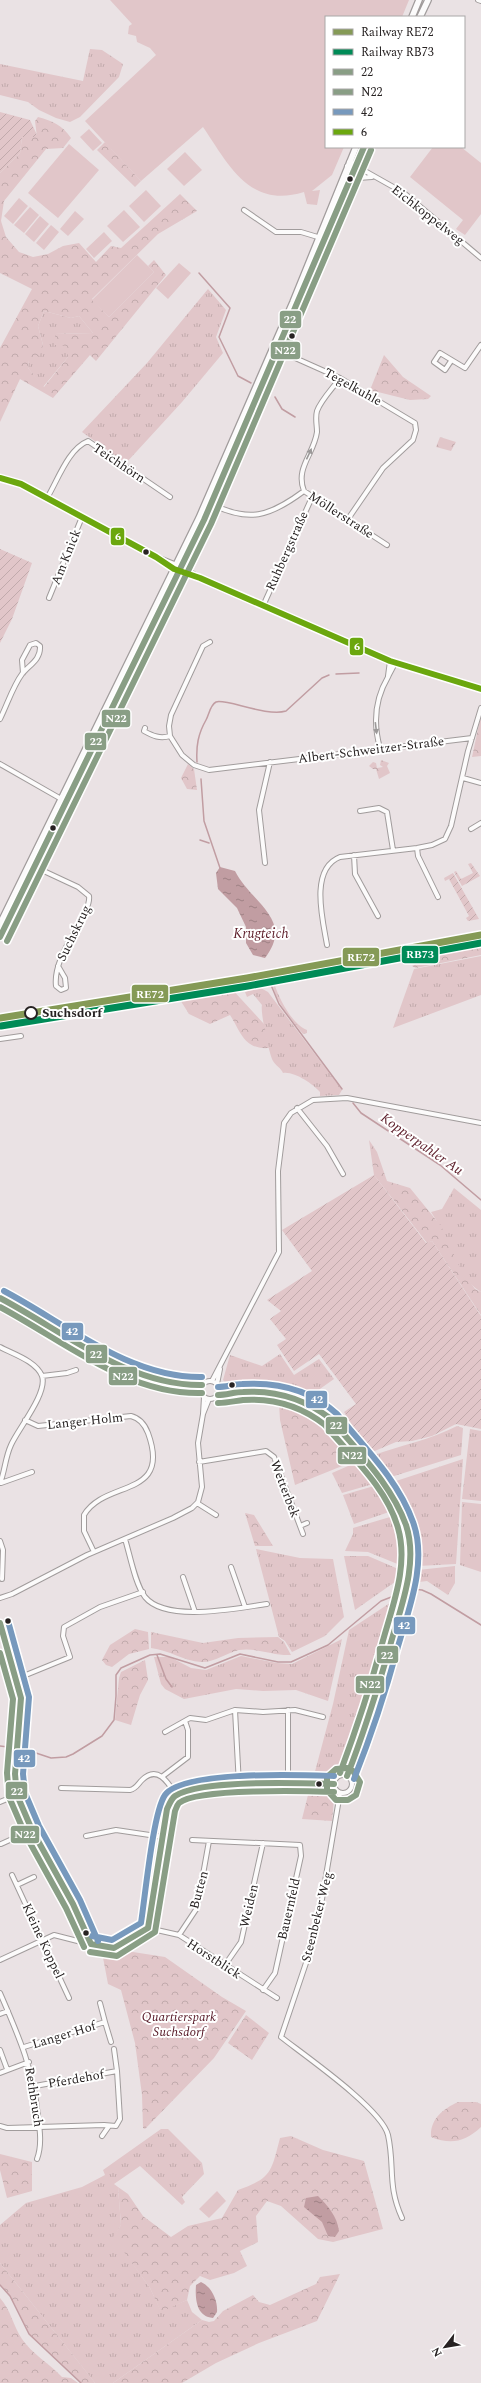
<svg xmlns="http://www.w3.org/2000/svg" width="481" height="2383" font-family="Spectral,serif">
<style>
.grass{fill:url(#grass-tufts)}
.forest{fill:url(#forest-crowns);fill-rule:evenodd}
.garden{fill:url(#garden-furrows)}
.pitch{fill:#e1c6c9}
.water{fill:url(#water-ripples)}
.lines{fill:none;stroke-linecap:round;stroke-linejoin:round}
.stream{stroke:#c19da2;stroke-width:1.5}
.minor-casing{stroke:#a19c9c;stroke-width:6}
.major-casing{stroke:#a19c9c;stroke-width:8}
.minor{stroke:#fcfbfb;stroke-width:4}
.major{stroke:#fcfbfb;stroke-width:5.5}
.rail{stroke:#c1bfbf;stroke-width:1.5;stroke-dasharray:6 3;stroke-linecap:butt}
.bus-1-casing{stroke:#fff;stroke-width:9}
.bus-2-casing{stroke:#fff;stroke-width:9}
.bus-3-casing{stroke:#fff;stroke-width:9}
.bus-4-casing{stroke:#fff;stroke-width:9}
.bus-1{stroke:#899e85;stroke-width:6}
.bus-2{stroke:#899e85;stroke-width:6}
.bus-3{stroke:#7799bd;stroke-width:6}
.bus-4{stroke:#6ba70e;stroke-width:6}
.rail-1-casing{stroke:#fff;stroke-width:10}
.rail-2-casing{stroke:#fff;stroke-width:10}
.rail-1{stroke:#859a56;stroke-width:7}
.rail-2{stroke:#008b57;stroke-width:7}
.oneway{fill:#9c9999}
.bus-dot{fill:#272222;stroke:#fff;stroke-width:1.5}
.stop-dot{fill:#fff;stroke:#272222;stroke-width:2}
.labels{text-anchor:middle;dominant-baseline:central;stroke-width:4;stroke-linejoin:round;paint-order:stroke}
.street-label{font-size:13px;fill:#272222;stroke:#fff}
.stop-label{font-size:13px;font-weight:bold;fill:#272222;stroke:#fff;text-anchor:start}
.park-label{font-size:13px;font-style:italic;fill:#551725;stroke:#fff}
.water-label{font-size:14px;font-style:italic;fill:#60222e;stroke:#fff}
.line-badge{stroke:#fff;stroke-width:1.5}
.badge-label{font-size:11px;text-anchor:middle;font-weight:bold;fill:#fff}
</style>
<defs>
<pattern id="grass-tufts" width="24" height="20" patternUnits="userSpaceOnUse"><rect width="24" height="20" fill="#e1c6c9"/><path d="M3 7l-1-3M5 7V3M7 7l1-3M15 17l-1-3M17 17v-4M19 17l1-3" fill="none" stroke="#c1aaac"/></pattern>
<pattern id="forest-crowns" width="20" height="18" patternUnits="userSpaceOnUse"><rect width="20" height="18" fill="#e1c6c9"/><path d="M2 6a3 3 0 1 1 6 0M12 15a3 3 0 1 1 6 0" fill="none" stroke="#c1aaac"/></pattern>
<pattern id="garden-furrows" width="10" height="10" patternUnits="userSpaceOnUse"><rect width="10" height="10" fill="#e1c6c9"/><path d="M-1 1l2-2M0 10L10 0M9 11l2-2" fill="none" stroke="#c1aaac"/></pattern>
<pattern id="water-ripples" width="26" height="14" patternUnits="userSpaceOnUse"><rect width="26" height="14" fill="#c19da2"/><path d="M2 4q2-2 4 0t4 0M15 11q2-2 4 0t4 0" fill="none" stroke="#9d8084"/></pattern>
</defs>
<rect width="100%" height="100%" fill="#eae2e4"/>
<path class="grass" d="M90,49L102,50L123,64L119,77L80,117L70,122L56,118L39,110L28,102L0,95V64L83,81Z
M208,289L226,310L216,337L223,353L182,402L126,463L82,432L147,363Z
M44,311L71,318L79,316L93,333L55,334L68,346V357L43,387L28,368L29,359L43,345L38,326Z
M481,956V995L393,1028L414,969Z
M275,986C280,1000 292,1024 307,1030V1033L303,1034C292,1020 278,1005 273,987Z
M259,987L268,992L342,1090L339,1095L320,1096V1092C313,1084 294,1071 283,1073C281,1068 276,1066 273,1061C269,1054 260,1011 262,1005L253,994L247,997L245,992Z
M454,1188L481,1210V1292C457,1278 447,1234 431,1212L442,1209Z
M27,1316L138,1375L178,1388V1390L188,1392V1395L168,1390L137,1377Z
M280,1354L294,1375L319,1359L334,1379L310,1396L287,1387L274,1385H228L223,1380L230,1355L262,1366Z
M457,1426L463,1428L461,1455L391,1477L374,1455C402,1445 430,1440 457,1426Z
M470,1429L481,1431V1501L462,1499Z
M463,1459L456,1564L418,1566L412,1520L393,1482Z
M355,1463L373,1484L342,1493L332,1473Z
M374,1486L389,1512L354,1524L343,1495Z
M462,1502L481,1504V1572L460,1565Z
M390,1517L398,1539L400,1565L368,1552L345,1551L353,1534V1528Z
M256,1549L300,1558L333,1559L344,1617L325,1636L292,1652L285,1641L279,1637Z
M344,1556H368L403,1571L402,1577L355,1610Z
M455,1566V1583L448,1595L427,1581L419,1582L418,1570Z
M399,1597L365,1719L346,1768L326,1777L313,1779L333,1704L349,1630Z
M342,1639L328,1701L296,1690L263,1691L236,1689L184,1699L165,1689L161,1684L154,1657H170L191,1668L206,1670L241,1656L277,1663L292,1664Z
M161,2129H168L202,2163L204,2174L182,2197L185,2202L182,2205L140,2166L114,2184L118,2187L121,2225L114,2237L150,2288L161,2311L187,2300L192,2312L202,2320L113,2383H95L0,2263V2225L26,2203L82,2187L105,2175L103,2170Z"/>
<path class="forest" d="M38,117C53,121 62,125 71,138L63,148L46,149L4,201L1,221L6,237L19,252L33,257L48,254L63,246L79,243L96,262L111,246L121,248L180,194L197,211L158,234L92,299L109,317L154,272L148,266L154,260L166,275L96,361L90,355L53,398L20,379L0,422V348L32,289L0,273V173L20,153L22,137H37L35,121ZM44,311L71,318L79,316L93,333L55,334V345L67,346L68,357L44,387L28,368L29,360L40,355L43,345L38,326Z
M105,142L141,181L135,187L97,150Z
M384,355L403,377L431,396L428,399L410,400L370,390Z
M440,437L456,442L451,451L436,447Z
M481,715V756L472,757Z
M381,760L389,763L387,766L390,773L379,779L376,769H373L369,766L373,762L376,763L377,768L383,767L380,765Z
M188,764L194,769L197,790L187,789L181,778Z
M481,942V955L416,968L412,966L440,950Z
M230,987L264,1024L269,1048C244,1050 241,1032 230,1015L210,1024L189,1014L177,995Z
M369,1140L377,1152L387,1181L410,1188L441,1226L459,1266L475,1289L481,1292V1315L432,1241L427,1243L374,1175Z
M279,1403C312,1413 331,1436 352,1462L295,1485L280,1420Z
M245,1513L254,1515L273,1546H255Z
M135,1629L148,1632L149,1649L129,1654L112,1667L106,1665L102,1660L110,1645Z
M151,1632L203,1643L238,1638L278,1637L284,1642L291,1655C273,1656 256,1647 239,1650C227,1653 213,1663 201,1662C184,1661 169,1650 151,1648Z
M145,1660L148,1680L140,1695L131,1725L115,1720L119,1678L121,1672Z
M309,1791L330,1792L334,1798L332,1821L302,1819Z
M101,1947L165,1957L222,1997L246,2011L214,2058L145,2129L143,2128L142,2095L135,2043L121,1990L108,1984Z
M246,2015L269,2033L252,2060L228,2043Z
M458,2102H476L481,2104V2127C465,2142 451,2145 431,2137C430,2119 443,2109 458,2102Z
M291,2136L323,2150L364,2161L383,2229L333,2242L318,2239L281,2206L267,2201L256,2216L258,2242L240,2251L247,2266L234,2273L210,2280L200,2276L190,2286L187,2300L161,2312L150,2288L113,2237L121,2225L118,2187L128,2194L143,2216L171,2237L188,2226L222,2218L238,2190C272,2178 271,2172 280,2138Z
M0,2154L32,2162V2191L7,2198L0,2170Z
M0,2263L92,2379L95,2383H81L29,2334L10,2296L0,2285Z
M340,2274L317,2321L259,2343L216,2363L182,2383H113L202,2320L209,2322L214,2321L223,2311L253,2295L259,2302L270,2305L316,2284L320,2277Z
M0,2298C11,2310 13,2326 22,2339C31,2353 50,2364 62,2377L71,2378L78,2383H0Z"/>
<path class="garden" d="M0,112L30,120L37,135V137H22L20,153L0,173Z
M0,549L32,563L12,619L0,643Z
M471,863L480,876L462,886L454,872L456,871L461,879L473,873L468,864Z
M453,873L479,919L468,921L466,918L469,916L449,879L445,881L444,878Z
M374,1175L426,1243L432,1241L481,1316V1429L456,1424L432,1436L412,1441L396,1442L370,1453L344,1412L356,1404L319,1354L294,1371L277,1345L286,1339L270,1319L281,1311L267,1300L312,1271L282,1230Z"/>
<path class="pitch" d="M110,0H409L402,17H326V147H344L332,175L312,191L320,190L317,205L307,204L304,192C249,209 229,165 203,127L141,181L85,121L156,55L150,48L137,42L136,36L128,34L129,26L132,24Z
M89,129L102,143L93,151L80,137Z
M69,144L99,170L58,218L28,193Z
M433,147H461L481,163V214L465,235L456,229L463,220L410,177Z
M185,152L202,170L184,186L167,169Z
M146,190L161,206L144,222L129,206Z
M19,198L28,206L13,224L4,216Z
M30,207L39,215L24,233L14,225Z
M124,210L140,227L123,242L107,226Z
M75,211L84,219L68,236L60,229Z
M40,216L49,224L34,242L25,234Z
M51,225L59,232L44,250L36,243Z
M104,232L112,241L94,258L86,249Z
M137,255L154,272L109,317L92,300Z
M179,263L191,273L168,299L156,288Z
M217,2191L226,2201L209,2218L199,2209Z"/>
<path class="water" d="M220,867L235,871C251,903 295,919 265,958L253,955L246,943V927L237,908L218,889L216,873Z
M318,2196C328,2206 337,2216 339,2231L335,2237L328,2236L322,2222L304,2207L306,2198Z
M201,2282C212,2287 218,2301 217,2312L213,2318C196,2317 195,2298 196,2285Z"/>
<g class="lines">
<path class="stream" d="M199,273L230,308L219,337L238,376L251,383
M275,397L282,409L295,417
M336,674L359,673
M197,762C196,746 198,734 206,720C209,715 210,705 216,702C225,698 266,717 286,711L322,678L329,675
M201,779L204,821L220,868
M200,840L209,843
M271,985L279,1004L342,1089
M353,1103L361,1113L440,1165L481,1200
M157,1655L166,1679L172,1687
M0,1746L24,1749L51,1758L66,1757L73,1754L102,1736L114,1720L116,1696V1675L121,1668L150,1655L160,1654L205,1668L240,1654L278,1662H291L328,1645L381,1601L412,1589L422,1590L431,1594L481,1625
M0,2285L10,2296L29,2334L81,2383"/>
<defs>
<path id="minor" d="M478,0L481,1
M349,162L404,193L481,258
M347,166L364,176
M348,189L358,178L372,177
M244,210L276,232H301L321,238
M275,349L340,378L415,423L416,430L413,440L383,468L348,519
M451,361L445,370L434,362L440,353L465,368L481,345
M0,478L21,484L156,557L174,569L200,578L390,661L481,689
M304,491C295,468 314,454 317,432C317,425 315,418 317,411C321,400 333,388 340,378
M47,498C58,480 68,449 88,441L170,497
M209,503C249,523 269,517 304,491L387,545
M157,557L182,567L199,577
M49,598L82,517
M263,606L313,495
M210,642L203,646L171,715L169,726L170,736L182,755L194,765L209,770L472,738
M388,676L390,661
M0,719C7,705 13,686 22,674C29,665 41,660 40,646L36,643L30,645L22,660L23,673
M145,728L144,731C153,736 160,739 170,736
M380,748C373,723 375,699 388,677C390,672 393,668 395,663
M0,764L63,800
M463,778L481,783
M360,811L379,808L387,812L393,850
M471,829L481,823
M417,848L418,856L438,897
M354,855L355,874L378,916
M265,863L259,810L270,762
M33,866L78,887L89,896C92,914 52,954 56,986L61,990L66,988L65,978L58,966
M327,945C323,921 309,869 340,857L417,848L432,845L445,839L451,826L468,751L481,708
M0,1039L21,1036
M297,1108L327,1146L343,1174
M0,1298C66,1330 127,1380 201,1390
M0,1347C13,1354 36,1361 42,1376C48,1393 18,1429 11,1445C5,1458 5,1471 0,1483
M42,1376L67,1373L76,1370
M201 1390a9 9 0 1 1 18 0a9 9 0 1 1-18 0Z
M212,1381L279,1252L278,1171L284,1123L291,1113L313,1100L347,1098L481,1123
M217,1384L220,1369
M187,1387L191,1385H202
M219,1389L231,1393
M218,1395C227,1395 233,1393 242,1392C277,1390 304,1396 331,1419L391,1492L406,1526L410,1554L407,1585L368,1723L347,1776
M203,1414L204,1397
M25,1420L38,1426L131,1416C139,1418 145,1425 148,1433C172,1499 105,1479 84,1515V1531L94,1552
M199,1462L266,1451L274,1457L303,1534
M1,1483L32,1472
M197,1503L216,1515
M300,1526L307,1523
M125,1539C130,1555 135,1584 145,1597C166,1623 237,1608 267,1604
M0,1541L3,1550L2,1579
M231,1567L245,1607
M183,1577L195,1612
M0,1598L12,1594L87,1555L173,1518L192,1508L198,1502L202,1487L198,1443L203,1414L209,1399
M0,1623L21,1698L15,1774L17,1795L32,1830L73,1904L91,1944
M16,1679L70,1657L63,1636L64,1627L100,1607L143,1592
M235,1710L239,1785
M288,1710V1784
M165,1732L190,1718L206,1720L235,1710L263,1712L295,1710L323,1717
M334 1784a9 9 0 1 1 18 0a9 9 0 1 1-18 0Z
M163,1776L188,1757V1730L185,1721
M61,1788L130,1790C136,1789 138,1784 142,1780C158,1764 169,1784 176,1795
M340,1793L321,1905L307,1960L281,2037C304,2055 382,2109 388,2135C395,2167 387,2185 402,2218
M0,1802L17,1795
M86,1836L116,1830L163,1837
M192,1840L300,1845L301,1856L275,1973L263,1990
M1,1844L32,1830
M12,1875L69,1998
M17,1885L34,1877
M148,1928L179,1935L277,1998
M179,1935L197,1908L209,1841
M0,1960L54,1935L101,1947L114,1948L148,1928L167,1809C169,1804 171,1799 175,1796C197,1781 303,1783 334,1784
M225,1965L241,1942L263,1843
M0,1993C19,2037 33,2068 38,2116C40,2130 42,2146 37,2159
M0,2014L8,2011
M105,2022L111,2042
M24,2047L105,2022L100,2003
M0,2050L7,2069
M0,2073L29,2062
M35,2086L117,2071L114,2049
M0,2126L7,2128L104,2125L116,2126L120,2119L117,2071
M102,2136L109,2126"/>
<path id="major" d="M412,17L419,0
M420,17L428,0
M0,924L199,518L293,302L356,147
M0,937L204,520L364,147"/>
</defs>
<use href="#minor" class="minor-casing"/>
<use href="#major" class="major-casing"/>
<use href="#minor" class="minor"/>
<use href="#major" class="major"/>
<path class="rail" d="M180,985L224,981"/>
<defs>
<path id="bus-1" d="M0,937L204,520L364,147
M0,1298C63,1331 128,1386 202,1385
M218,1395C226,1395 235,1392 243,1392C276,1390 305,1399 331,1419C358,1452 391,1484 406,1525C419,1564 400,1609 390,1646C377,1691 364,1733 347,1776
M0,1623L21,1698L15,1774L17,1795L32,1830L73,1904L91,1944
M91,1944L114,1948L148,1928L167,1809C169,1805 171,1799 175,1796C201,1779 301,1783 334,1784"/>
<path id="bus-2" d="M7,941L211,524L371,150
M0,1307C64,1341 127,1395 202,1393
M218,1403C227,1403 235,1401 243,1400C274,1398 301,1406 325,1425C351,1456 387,1488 398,1528C409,1566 392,1607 382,1644C370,1688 356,1730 340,1773
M0,1653L13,1699L7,1773L9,1797L25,1834L66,1908L84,1947
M347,1768L336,1769L327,1777V1790L336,1800H348L356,1795L360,1782L353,1771
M90,1952L117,1956L155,1932L175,1811C176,1809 177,1805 179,1803C197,1788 307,1791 334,1792"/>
<path id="bus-3" d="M4,1291C65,1323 129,1378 202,1377
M218,1387C226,1387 234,1384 242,1384C277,1382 311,1390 337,1414C365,1448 398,1480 413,1522C428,1563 408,1611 397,1650C385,1694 371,1736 354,1779
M8,1621L29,1697L23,1774L25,1793L39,1826L80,1900L98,1941
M92,1936L112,1940L141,1923C145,1898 153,1812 165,1795C183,1770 303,1775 334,1776"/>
<path id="bus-4" d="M0,478L21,484L156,557L174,569L200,578L390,661L481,689"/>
</defs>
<use href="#bus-1" class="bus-1-casing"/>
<use href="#bus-2" class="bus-2-casing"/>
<use href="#bus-3" class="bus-3-casing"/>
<use href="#bus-4" class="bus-4-casing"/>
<use href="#bus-1" class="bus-1"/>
<use href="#bus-2" class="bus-2"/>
<use href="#bus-3" class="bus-3"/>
<use href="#bus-4" class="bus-4"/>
<defs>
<path id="rail-1" d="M0,1018L247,978L481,935"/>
<path id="rail-2" d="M1,1026L248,986L481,943"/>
</defs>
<use href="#rail-1" class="rail-1-casing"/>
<use href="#rail-2" class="rail-2-casing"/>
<use href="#rail-1" class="rail-1"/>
<use href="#rail-2" class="rail-2"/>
</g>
<defs><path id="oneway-solid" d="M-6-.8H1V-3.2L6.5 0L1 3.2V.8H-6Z"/></defs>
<g class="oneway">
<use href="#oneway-solid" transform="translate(309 454) rotate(-65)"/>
<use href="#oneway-solid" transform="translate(376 728) rotate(83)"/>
</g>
<g class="bus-dot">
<circle cx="350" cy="179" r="3.5"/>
<circle cx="292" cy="336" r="3.5"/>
<circle cx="146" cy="552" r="3.5"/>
<circle cx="53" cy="828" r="3.5"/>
<circle cx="232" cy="1385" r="3.5"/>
<circle cx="8" cy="1621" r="3.5"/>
<circle cx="319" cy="1784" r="3.5"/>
<circle cx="86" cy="1933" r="3.5"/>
</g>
<circle class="stop-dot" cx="31" cy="1013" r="6"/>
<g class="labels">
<g class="street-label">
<text transform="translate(428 215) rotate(38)">Eichkoppelweg</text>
<text transform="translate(353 387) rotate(29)">Tegelkuhle</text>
<text transform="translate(119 463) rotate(34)">Teichhörn</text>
<text transform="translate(341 515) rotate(33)">Möllerstraße</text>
<text transform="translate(287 551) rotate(-66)">Ruhbergstraße</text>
<text transform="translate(66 557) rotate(-68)">Am Knick</text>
<text transform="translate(371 750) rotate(-7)">Albert-Schweitzer-Straße</text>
<text transform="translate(74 933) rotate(-64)">Suchskrug</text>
<text transform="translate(85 1421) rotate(-6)">Langer Holm</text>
<text transform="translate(285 1489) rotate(69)">Wetterbek</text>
<text transform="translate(199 1890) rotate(-75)">Butten</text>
<text transform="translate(249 1906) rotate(-77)">Weiden</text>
<text transform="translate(289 1909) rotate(-77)">Bauernfeld</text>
<text transform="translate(317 1917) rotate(-76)">Steenbeker Weg</text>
<text transform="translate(43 1941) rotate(65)">Kleine Koppel</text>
<text transform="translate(214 1959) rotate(33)">Horstblick</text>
<text transform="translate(64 2035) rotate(-17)">Langer Hof</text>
<text transform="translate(76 2079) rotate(-10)">Pferdehof</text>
<text transform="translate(34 2097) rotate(81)">Rethbruch</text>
</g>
<g class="stop-label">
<text x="42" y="1013">Suchsdorf</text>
</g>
<g class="park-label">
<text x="179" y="2017">Quartierspark<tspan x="179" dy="15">Suchsdorf</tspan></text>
</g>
<g class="water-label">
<text x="261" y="933">Krugteich</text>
<text transform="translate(422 1144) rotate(35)">Kopperpahler Au</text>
</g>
</g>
<g class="line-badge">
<rect x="279" y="310" width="23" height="19" rx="4" fill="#899e85"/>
<rect x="270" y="341" width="31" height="19" rx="4" fill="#899e85"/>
<rect x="110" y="527" width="15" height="19" rx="4" fill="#6ba70e"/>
<rect x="349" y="637" width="15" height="19" rx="4" fill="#6ba70e"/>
<rect x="101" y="709" width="30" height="19" rx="4" fill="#899e85"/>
<rect x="84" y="732" width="23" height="19" rx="4" fill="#899e85"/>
<rect x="401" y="945" width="38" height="19" rx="4" fill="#008b57"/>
<rect x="342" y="947" width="38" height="20" rx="4" fill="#859a56"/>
<rect x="131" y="984" width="38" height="19" rx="4" fill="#859a56"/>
<rect x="61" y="1322" width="23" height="19" rx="4" fill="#7799bd"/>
<rect x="85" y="1344" width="23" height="20" rx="4" fill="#899e85"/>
<rect x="108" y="1366" width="30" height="20" rx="4" fill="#899e85"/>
<rect x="305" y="1390" width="23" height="19" rx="4" fill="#7799bd"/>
<rect x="325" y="1416" width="23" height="19" rx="4" fill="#899e85"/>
<rect x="337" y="1446" width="30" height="19" rx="4" fill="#899e85"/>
<rect x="393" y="1616" width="23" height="19" rx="4" fill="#7799bd"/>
<rect x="376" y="1645" width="23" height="19" rx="4" fill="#899e85"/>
<rect x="355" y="1675" width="30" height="19" rx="4" fill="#899e85"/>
<rect x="13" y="1749" width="23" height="19" rx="4" fill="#7799bd"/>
<rect x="5" y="1781" width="23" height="19" rx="4" fill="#899e85"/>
<rect x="10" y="1825" width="30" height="19" rx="4" fill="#899e85"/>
</g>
<g class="badge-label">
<text x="290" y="323">22</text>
<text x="285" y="354">N22</text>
<text x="118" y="540">6</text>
<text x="357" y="650">6</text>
<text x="116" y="722">N22</text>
<text x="96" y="745">22</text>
<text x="420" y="958">RB73</text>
<text x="361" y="961">RE72</text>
<text x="150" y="998">RE72</text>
<text x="72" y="1335">42</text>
<text x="96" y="1358">22</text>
<text x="123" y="1380">N22</text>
<text x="317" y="1403">42</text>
<text x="336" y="1429">22</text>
<text x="352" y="1459">N22</text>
<text x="404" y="1629">42</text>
<text x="387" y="1659">22</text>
<text x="370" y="1688">N22</text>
<text x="24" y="1762">42</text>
<text x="17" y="1795">22</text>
<text x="25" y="1838">N22</text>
</g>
<rect x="325" y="16" width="140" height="132" fill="#ffffff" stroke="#a9a7a7"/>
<rect x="333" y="29" width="20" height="6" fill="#859a56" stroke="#a9a7a7"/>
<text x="361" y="36" font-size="12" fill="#272222">Railway RE72</text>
<rect x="333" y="49" width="20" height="6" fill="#008b57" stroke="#a9a7a7"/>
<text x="361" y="56" font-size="12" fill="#272222">Railway RB73</text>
<rect x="333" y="69" width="20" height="6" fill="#899e85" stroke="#a9a7a7"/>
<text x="361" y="76" font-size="12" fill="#272222">22</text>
<rect x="333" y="89" width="20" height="6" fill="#899e85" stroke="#a9a7a7"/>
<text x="361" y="96" font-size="12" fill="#272222">N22</text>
<rect x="333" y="109" width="20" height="6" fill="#7799bd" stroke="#a9a7a7"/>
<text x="361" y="116" font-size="12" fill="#272222">42</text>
<rect x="333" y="129" width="20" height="6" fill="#6ba70e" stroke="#a9a7a7"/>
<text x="361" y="136" font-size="12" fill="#272222">6</text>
<g transform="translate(445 2347) rotate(239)" stroke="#ffffff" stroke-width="3" paint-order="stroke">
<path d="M0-3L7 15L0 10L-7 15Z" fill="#272222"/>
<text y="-6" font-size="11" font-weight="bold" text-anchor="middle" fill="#272222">N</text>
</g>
</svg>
